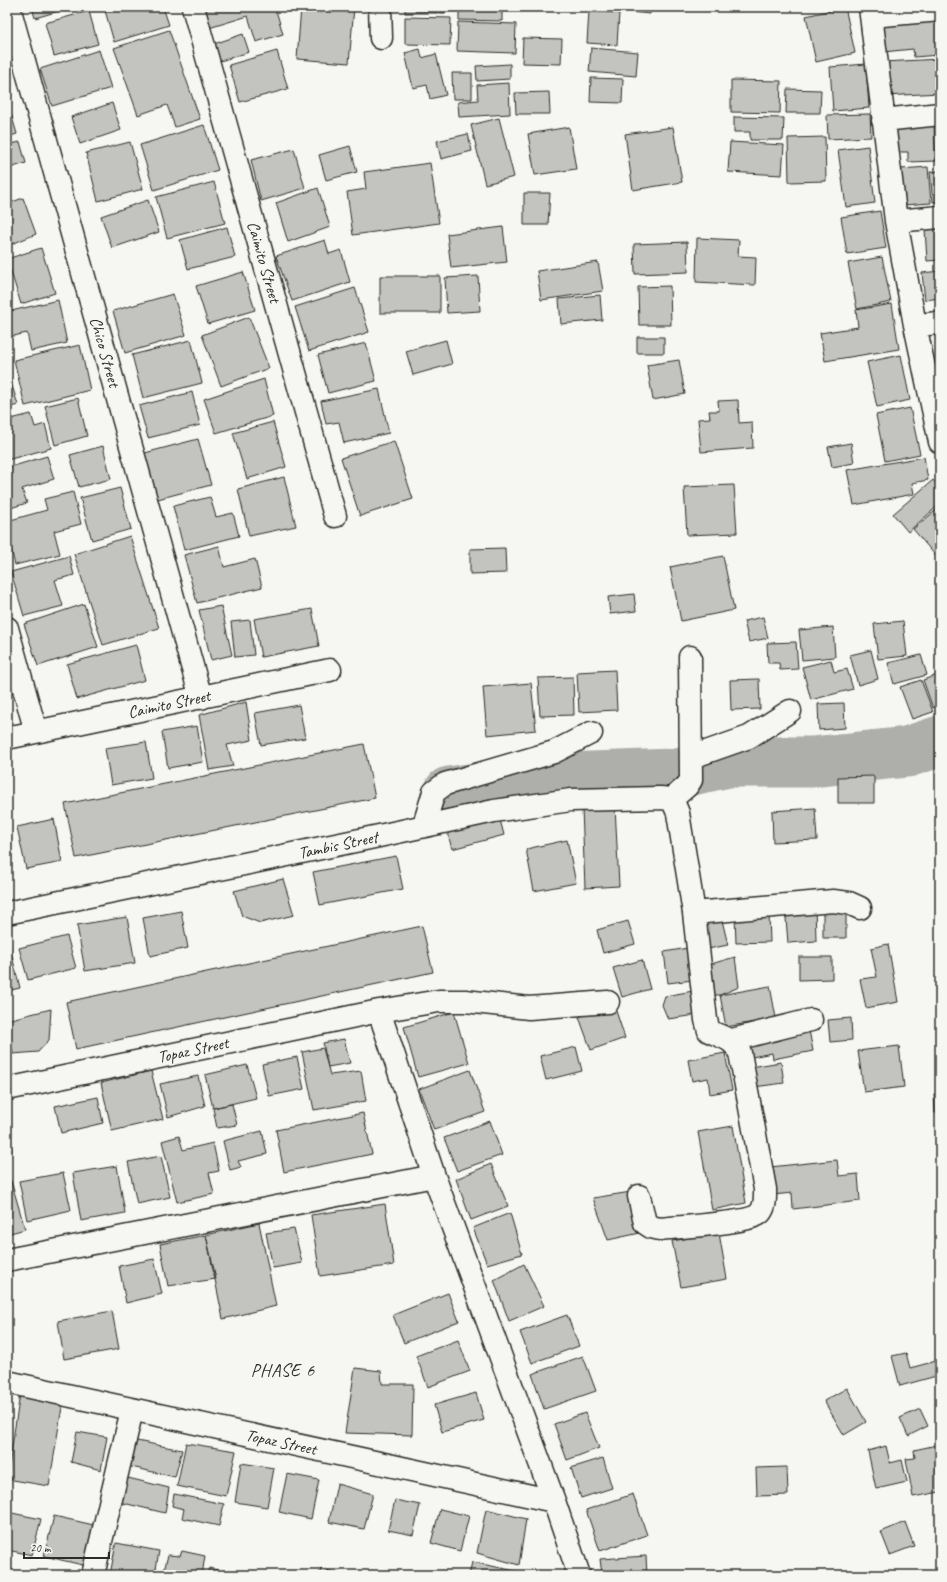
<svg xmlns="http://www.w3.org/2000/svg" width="947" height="1582" font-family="Caveat,sans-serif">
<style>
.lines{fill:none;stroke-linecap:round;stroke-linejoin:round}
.river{stroke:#aeaeab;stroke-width:51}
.building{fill:#c3c3c0;stroke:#2b2b2b}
.minor-casing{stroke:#2b2b2b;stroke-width:25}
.minor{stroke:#f6f6f2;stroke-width:22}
.labels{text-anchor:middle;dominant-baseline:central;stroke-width:3;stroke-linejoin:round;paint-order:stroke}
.street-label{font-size:17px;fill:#2b2b2b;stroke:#f6f6f2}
.neighbourhood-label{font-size:18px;letter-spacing:1px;fill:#2b2b2b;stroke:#f6f6f2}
</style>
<rect width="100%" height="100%" fill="#f6f6f2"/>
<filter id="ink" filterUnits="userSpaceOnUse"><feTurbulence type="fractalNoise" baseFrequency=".025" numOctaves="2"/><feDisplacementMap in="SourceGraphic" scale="8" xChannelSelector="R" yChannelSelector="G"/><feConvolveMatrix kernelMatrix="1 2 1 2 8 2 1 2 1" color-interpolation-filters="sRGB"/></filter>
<g filter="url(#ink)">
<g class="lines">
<path class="river" d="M449,792L537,779L673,774L728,762H812L907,752L940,741"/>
</g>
<path class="building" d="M32,7H73L35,18Z
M104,7H163L169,25L114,42Z
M202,7H275L283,34L256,42L248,16L209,28Z
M301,7H354L349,63L297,59Z
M405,7H445V13H405Z
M459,7H502V21L459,20Z
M583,7H651L650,14Z
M845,7L855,53L816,62L806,16Z
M89,11L98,44L54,56L45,23Z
M589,11L619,13L617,45L587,43Z
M405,17L451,18L450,45L405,44Z
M937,20L939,55L914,57L913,49L883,52L881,24Z
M458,22L516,24L515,53L457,51Z
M169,30L200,119L175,127L167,105L138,115L114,48Z
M243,34L249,52L217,62L211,45Z
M523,38L562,39L561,64L522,63Z
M591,48L638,52L636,76L589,72Z
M420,49L422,58L436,54L446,95L430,99L427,85L413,88L405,53Z
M99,50L111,88L52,106L40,69Z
M277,51L288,89L240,102L229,65Z
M940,59V93L885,96L883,62Z
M510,64V79L477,81L476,66Z
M866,64L869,108L833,111L830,67Z
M452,73H472V99H453Z
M591,78L623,79L622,103L590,102Z
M731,80L781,81L780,113L731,112Z
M509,83L510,114L459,117L458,102L478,100L477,85Z
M787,89L821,90L820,113H786Z
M549,92L550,114H516L515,93Z
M7,100L17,134L7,137Z
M112,103L121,130L80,144L71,117Z
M870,114L871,137L828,139L827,115Z
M734,117L784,118L783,140H750V132H734Z
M499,118L514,177L485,184L471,125Z
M204,125L218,170L154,190L140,145Z
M934,126L936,161L908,162V152H893L892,128Z
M569,127L576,169L535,175L528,134Z
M673,127L682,182L633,190L625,134Z
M468,134L472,151L441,159L437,141Z
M825,137L826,181L789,182L788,138Z
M20,142L26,163L7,169V145Z
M130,142L143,189L98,201L86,153Z
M730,142L784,145L782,175L728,172Z
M350,146L357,172L326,180L319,155Z
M868,146L875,203L846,207L838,150Z
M294,149L305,188L261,201L251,160Z
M430,163L439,223L353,235L347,192L366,189L364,172Z
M928,167L931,203L904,205L901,169Z
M940,171V202H933L930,172Z
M214,182L225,223L167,238L156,197Z
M318,188L330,227L288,242L276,203Z
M524,193H550L548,225H524Z
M23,198L36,234L7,246V204Z
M148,200L159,232L112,248L101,216Z
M880,211L886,248L847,254L841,217Z
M227,227L235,257L188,269L180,240Z
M503,227L507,262L451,268L447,234Z
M940,228V260L927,261L925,229Z
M697,238L739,240L738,256L756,257L755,285L696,282Z
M325,240L329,254L341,250L350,282L292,301L276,256Z
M687,242L688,272L635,274L634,244Z
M41,248L55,293L21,304L7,259Z
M882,257L891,302L857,309L848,263Z
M598,262L603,291L541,300L537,271Z
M940,271V298L925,300L922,273Z
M243,272L255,310L208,324L196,286Z
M380,276H440V313H380Z
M478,276L480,311L447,313L445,278Z
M670,286L671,325H639L638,287Z
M355,288L369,332L309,351L295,307Z
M173,294L186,335L125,353L113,311Z
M600,295L602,320L561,324L559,299Z
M58,300L67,343L31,351L27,333L9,337L7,312Z
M892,304L899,349L825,361L820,333L858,327L856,310Z
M249,317L269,368L221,386L202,335Z
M936,336H940V368L938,369Z
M637,337H664V353H637Z
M191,340L202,383L143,398L132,355Z
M446,340L452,364L413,375L406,351Z
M366,343L376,381L328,393L318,355Z
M80,345L90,390L25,406L14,360Z
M901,355L910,400L877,407L867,362Z
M679,360L685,394L653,400L647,365Z
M7,369L18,405L7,408Z
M264,379L273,416L216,433L204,399Z
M379,389L389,433L344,443L339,422L326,424L321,401Z
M192,392L200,425L148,438L139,406Z
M78,398L87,436L55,445L45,406Z
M738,400L739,423L752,422L753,448L701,452L698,419L710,418L709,411H719L718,401Z
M910,408L920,454L885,461L876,415Z
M31,414L35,427L45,424L51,448L7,460V420Z
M273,422L286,467L247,479L233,433Z
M198,439L211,485L154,500L141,454Z
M394,441L413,499L360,516L341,458Z
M851,443L854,463L832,467L828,447Z
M103,446L111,479L79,487L70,455Z
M47,456L54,479L22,489L27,503L7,509V468Z
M924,457L928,480L912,483L914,494L854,505L847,470Z
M284,477L296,526L249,536L238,489Z
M933,480L940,488V504L908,532L893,514Z
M734,485L737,533L687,535L684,487Z
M120,488L131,529L92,540L80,498Z
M73,492L81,524L54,531L60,554L15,565L7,533V521L47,510L44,499Z
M210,497L216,517L233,513L239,536L184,550L173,506Z
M940,507V561L913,529Z
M130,536L159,628L103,645L74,554Z
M219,546L224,567L255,559L262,587L197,603L184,555Z
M505,548L506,573L470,574V549Z
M69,556L74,575L55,580L63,606L24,616L11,572Z
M723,556L734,610L681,621L670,567Z
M634,594L636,611L610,614L608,597Z
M84,604L98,647L38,666L24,624Z
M221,606L232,655L211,660L199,610Z
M312,609L319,646L261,657L254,619Z
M763,617L768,638L749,642L744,621Z
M250,620L254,655L235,657L231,622Z
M903,621L907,656L878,659L874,624Z
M833,627L835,657L802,660L799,630Z
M796,642L798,669L780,670L779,663H768L767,643Z
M136,645L145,680L77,699L67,664Z
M871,650L878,679L858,685L850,655Z
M921,655L927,675L894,684L888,663Z
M831,660L834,672L847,669L853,689L811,700L802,667Z
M615,670L617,710L579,712L577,672Z
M940,674V705L933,708L923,680Z
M573,677L574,715L540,716L538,678Z
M759,679L760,709L731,710L730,680Z
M921,680L933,712L912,719L900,687Z
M531,683L536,730L487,735L483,687Z
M246,702L252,740L227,745L233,766L209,770L199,715Z
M844,703L845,728L819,730L818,704Z
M299,705L305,738L261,745L255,713Z
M197,726L203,762L168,768L162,732Z
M146,742L152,778L111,785L105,748Z
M364,744L375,798L76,858L65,804Z
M874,776V803H838V777Z
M615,806L619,886L585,888L582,808Z
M815,808L817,840L773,842L772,811Z
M498,812L504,835L452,849L446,827Z
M54,819L62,862L26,869L17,827Z
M567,840L576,883L534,891L526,849Z
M396,856L403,889L320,905L313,872Z
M283,879L294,915L260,923L242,916L234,891Z
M815,904L816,941L788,943L785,906Z
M823,906H846V938H823Z
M181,911L188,948L150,956L143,918Z
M769,914L770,942L736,943L735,916Z
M721,916L728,945L708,949L701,920Z
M127,917L135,963L85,971L77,925Z
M628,921L635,944L603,953L597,930Z
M422,926L433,972L76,1049L66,1002Z
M7,936L20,988L7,991Z
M67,936L76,968L28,980L19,948Z
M888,944L898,1002L866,1008L860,979L877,977L871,948Z
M688,948L693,980L668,983L664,952Z
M735,957L739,987L720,995H712L704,966Z
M799,957H832V979L799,980Z
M642,960L650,989L622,997L613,968Z
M770,986L776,1018L726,1027L720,995Z
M693,991L696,1015L668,1019L662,1005L665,996Z
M614,1005L625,1038L591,1050L579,1017Z
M51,1009L49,1040L38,1052L13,1054L7,1020Z
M454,1012L469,1063L418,1077L404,1027Z
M851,1018L852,1040L830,1042L828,1020Z
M809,1030L813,1051L773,1059L772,1053L747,1058L744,1042Z
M344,1039L350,1063L328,1067L323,1043Z
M899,1046L904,1087L864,1092L858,1051Z
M576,1047L582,1071L546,1080L540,1056Z
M323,1048L330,1075L361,1071L366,1101L314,1110L302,1052Z
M725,1053L732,1090L710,1094L708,1078L692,1081L688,1060Z
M297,1057L304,1089L269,1096L262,1064Z
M781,1062L784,1083L754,1087L751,1067Z
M247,1065L256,1098L213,1108L205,1075Z
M470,1070L485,1112L434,1130L419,1089Z
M151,1071L163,1119L112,1131L101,1083Z
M198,1076L205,1106L168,1117L160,1084Z
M934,1094H940V1113H935Z
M98,1097L103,1123L61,1133L55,1106Z
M232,1104L237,1125L217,1128L213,1108Z
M363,1113L372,1154L284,1172L276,1130Z
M490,1121L502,1155L457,1171L444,1138Z
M7,1125L12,1151L7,1152Z
M733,1126L746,1203L712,1210L698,1132Z
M262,1131L267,1154L238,1161L241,1167L230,1170L223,1141Z
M179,1136L183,1150L213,1143L219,1171L209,1173L214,1194L177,1202L162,1141Z
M161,1156L170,1197L137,1204L128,1162Z
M837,1160L839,1176L858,1174L860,1201L793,1209L792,1193L773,1195L770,1167Z
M491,1164L508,1206L471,1220L456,1179Z
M117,1166L125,1213L81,1221L73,1173Z
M63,1173L71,1210L27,1220L19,1181Z
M11,1181L25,1229L7,1234V1182Z
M631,1192L640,1233L608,1240L593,1198Z
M385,1204L394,1265L320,1276L311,1215Z
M510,1213L522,1254L487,1264L473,1228Z
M259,1223L276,1306L223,1319L206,1235Z
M294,1229L302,1263L273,1268L266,1233Z
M719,1233L727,1279L681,1287L672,1241Z
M206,1235L216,1279L168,1286L160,1244Z
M154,1259L162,1294L126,1303L119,1266Z
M524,1264L544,1306L509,1321L494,1280Z
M448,1293L459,1321L404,1343L393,1315Z
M112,1311L119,1349L64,1359L58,1321Z
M567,1315L579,1346L532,1363L520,1332Z
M458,1340L470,1371L428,1387L416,1356Z
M906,1353L910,1368L940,1360V1375L900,1386L892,1356Z
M583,1356L596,1391L544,1409L532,1374Z
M355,1368L381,1371L382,1384H413L412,1435L345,1433Z
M847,1388L866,1422L844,1435L824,1401Z
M476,1393L484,1420L442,1432L434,1405Z
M20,1394L63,1401L49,1486L7,1479Z
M920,1409L928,1426L908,1436L900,1418Z
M585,1413L599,1448L567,1460L554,1424Z
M77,1432L107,1437L101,1470L71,1462Z
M132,1440L182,1450L175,1477L127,1466Z
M186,1443L236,1451L226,1496L177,1486Z
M937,1445L940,1461V1492L913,1497L906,1459L915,1458L914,1450Z
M886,1446L890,1463L902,1460L907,1482L876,1489L868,1451Z
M603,1458L612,1488L581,1498L571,1468Z
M241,1463L274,1468L267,1507L235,1502Z
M787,1467L788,1495L757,1496L756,1468Z
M287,1474L319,1480L311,1519L279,1512Z
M124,1477L169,1488L165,1513L119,1502Z
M337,1484L373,1494L364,1529L329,1522Z
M174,1494L224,1504L219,1526L182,1518L184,1509L172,1506Z
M633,1494L647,1535L600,1551L586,1510Z
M395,1500L420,1505L413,1535L388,1530Z
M440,1509L469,1516L460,1551L431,1543Z
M486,1509L526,1519L519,1565L477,1553Z
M7,1512L41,1519L32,1555L7,1550Z
M54,1516L98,1526L87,1566L44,1556Z
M905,1522L914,1546L890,1555L881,1532Z
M116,1543L159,1551L155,1575H110Z
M182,1551L205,1556L202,1575H163L168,1555L180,1556Z
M646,1556L647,1575H602L600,1559Z
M472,1562L535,1575H469Z
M209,1568L239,1575H207Z
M321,1569L350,1575H319Z"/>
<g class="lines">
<defs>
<path id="minor" d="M9,7L201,698
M193,7L335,516
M380,7L381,38
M870,7L896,221L915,325L940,442
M871,16L940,10
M883,120L940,114
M896,221L940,217
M915,325L940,323
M7,628L36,732
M7,738L330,670
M692,757L749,737L790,711
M672,799L687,786L691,780L690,657
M424,825L434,792L445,784L554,752L591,733
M7,913L379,836L494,811L571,800L660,798L672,799
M694,913L833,901L849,903L860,908
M379,1011L434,1176L554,1501L579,1575
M732,1040L811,1020
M7,1089L379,1011L439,1001H465L529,1008L608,1002
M639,1196L645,1223L651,1227L660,1229C677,1227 751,1223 760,1213C766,1206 765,1197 765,1189L740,1053C733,1038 723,1038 709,1031L706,1020L694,913L678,813L672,799
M7,1260L434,1176
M7,1382L554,1501
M93,1575L132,1410"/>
</defs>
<use href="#minor" class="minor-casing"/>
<use href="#minor" class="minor"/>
</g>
</g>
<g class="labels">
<g class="street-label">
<text transform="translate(264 262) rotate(74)">Caimito Street</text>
<text transform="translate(105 352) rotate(74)">Chico Street</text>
<text transform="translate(169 704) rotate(-12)">Caimito Street</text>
<text transform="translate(338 845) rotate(-12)">Tambis Street</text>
<text transform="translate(193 1050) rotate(-12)">Topaz Street</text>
<text transform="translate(281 1442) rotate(12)">Topaz Street</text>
</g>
<g class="neighbourhood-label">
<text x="283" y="1370">PHASE 6</text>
</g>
</g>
<rect width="947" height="1582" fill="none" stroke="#f6f6f2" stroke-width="24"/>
<rect x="12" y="12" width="923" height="1558" fill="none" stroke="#2b2b2b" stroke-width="1.5" filter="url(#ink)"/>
<path d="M24 1552v6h85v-6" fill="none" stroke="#2b2b2b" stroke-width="2"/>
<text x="30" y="1552" font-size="12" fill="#2b2b2b" stroke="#f6f6f2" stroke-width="3" paint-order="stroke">20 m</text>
</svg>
